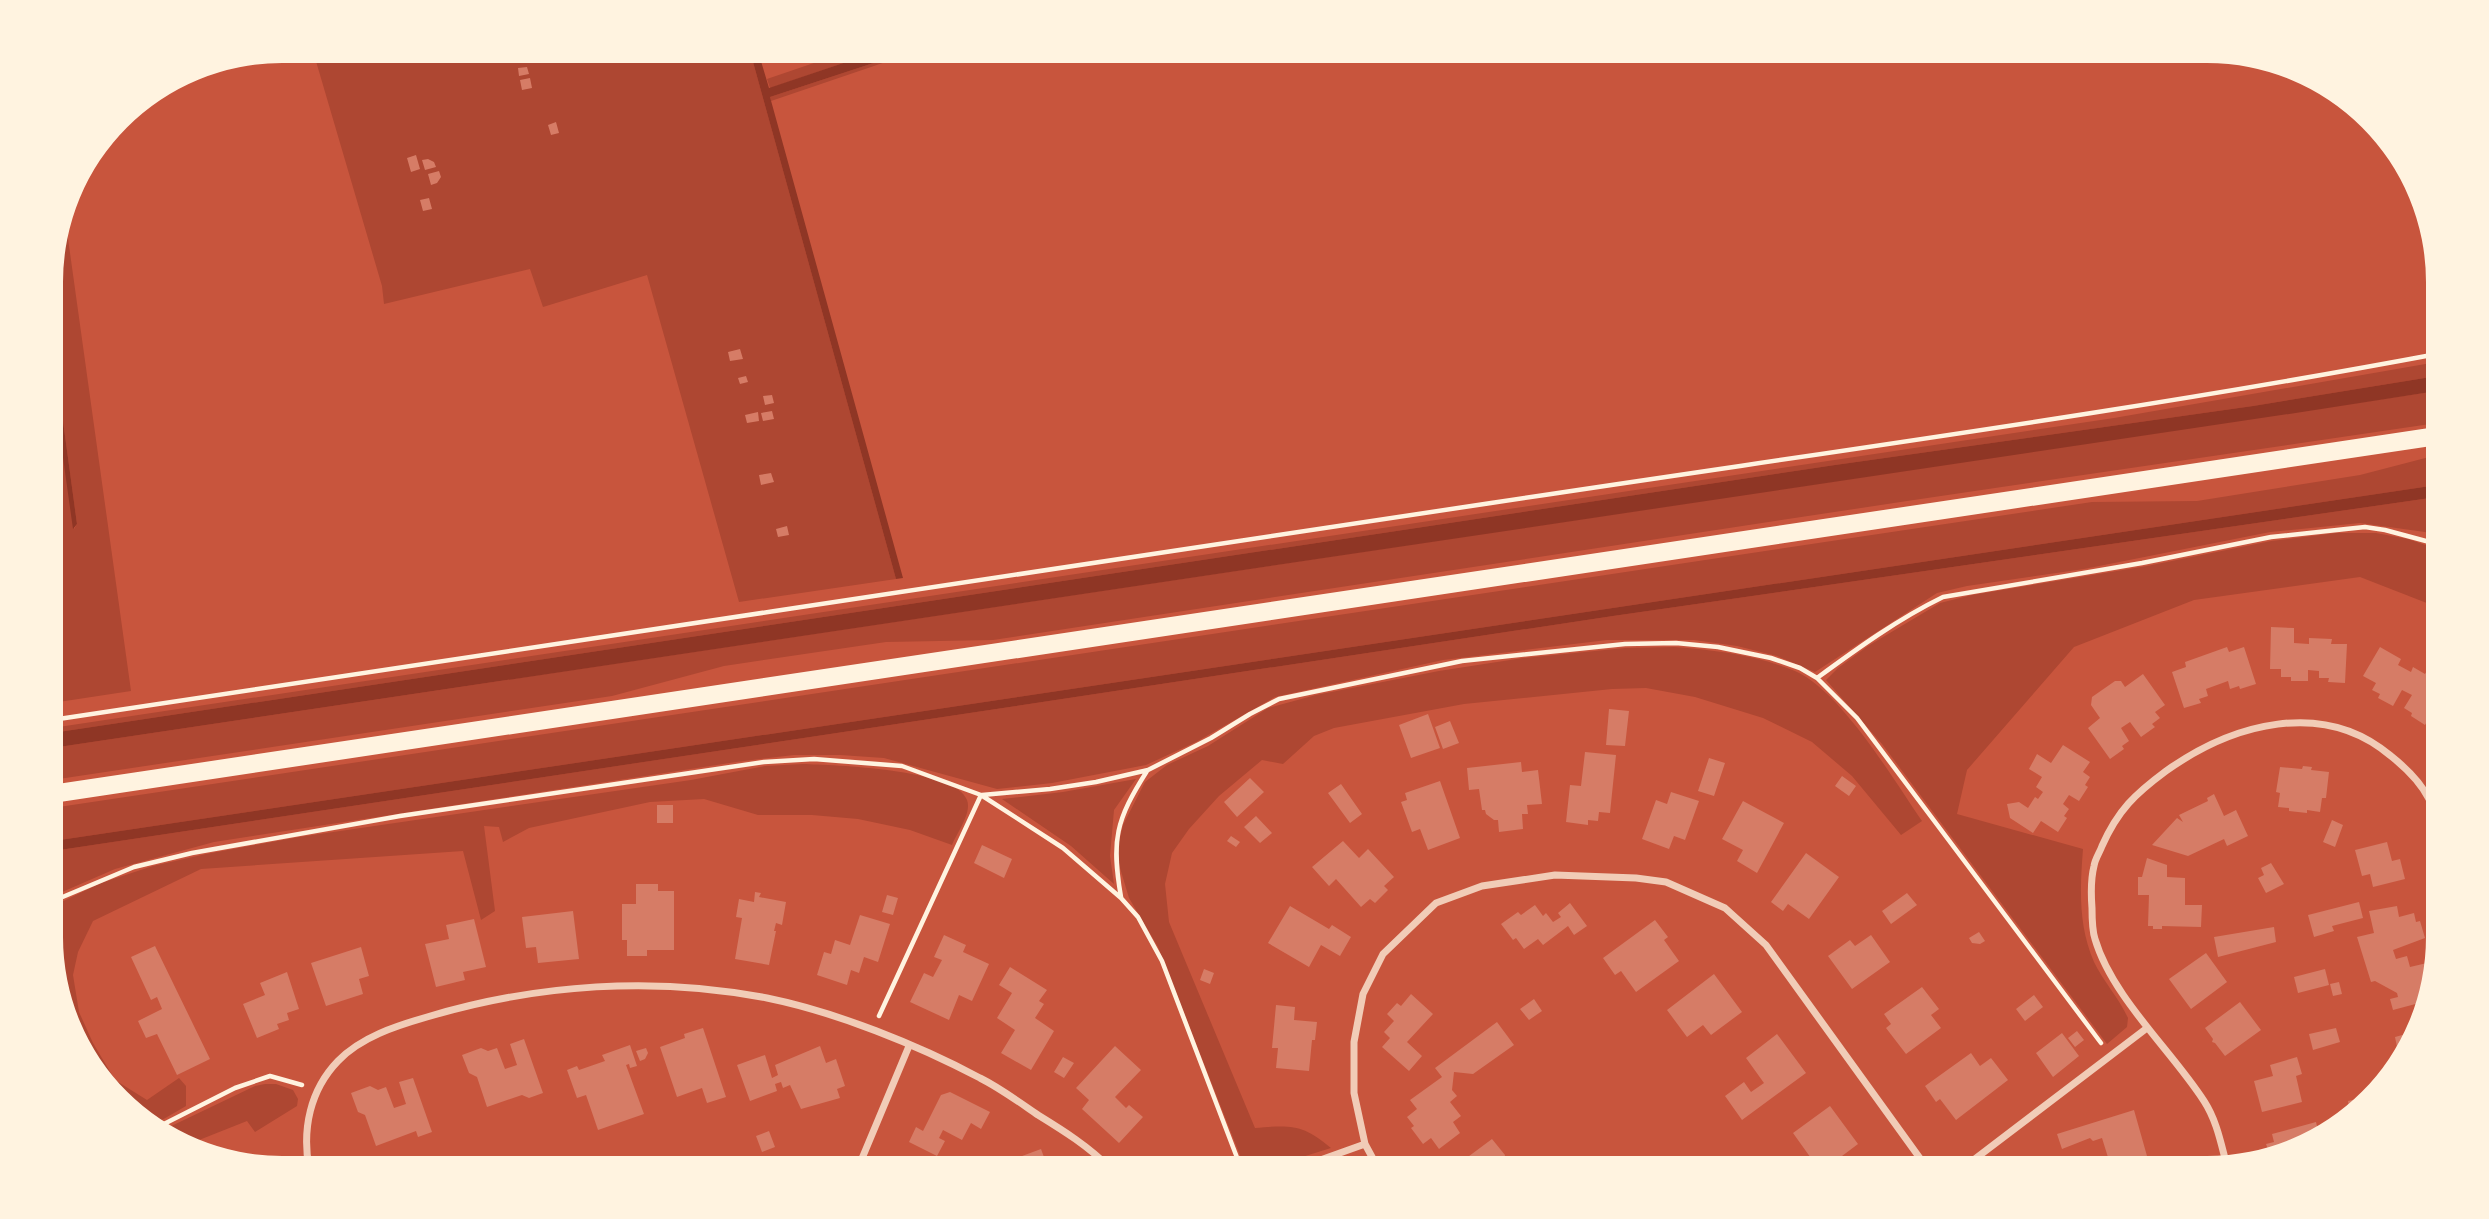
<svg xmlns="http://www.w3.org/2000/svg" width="2489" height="1219" font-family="Roboto,sans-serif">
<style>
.green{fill:#ae4732}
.water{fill:#8f3625}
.building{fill:#d67c66}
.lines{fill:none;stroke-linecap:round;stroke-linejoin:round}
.path{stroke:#fff3e0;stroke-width:4.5}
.minor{stroke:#f1ccb7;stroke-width:7}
.primary{stroke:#fff3e0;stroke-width:18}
</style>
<rect width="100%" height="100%" fill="#c8553d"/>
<path class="green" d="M313,51H750L896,579L739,602L647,275L543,307L530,269L384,304L382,286Z
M849,51H879L770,88L767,79Z
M910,51H918L771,101L770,97Z
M65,217L131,691L52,703V379L74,529L77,524L51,333V266Z
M2437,362V376L2253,406L1835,465L52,733V728L2114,418Z
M2437,391V423L1907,501L993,640L886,642L724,666L612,696L52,780V748Z
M2437,455V485L53,841L52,808L2092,502L2197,501L2360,475Z
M2437,497V538L2425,532L2360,523L2270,532L2084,569L1967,586L1937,593L1815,672L1777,656L1737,646L1694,640H1607L1443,660L1275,697L1196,742L1146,765L1052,783L997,789L884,758L840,755H794L736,762L214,842L115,869L53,896V851L1613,616Z
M2336,533H2376L2408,539L2437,549V607L2360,577L2194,600L2074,647L1967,770L1957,814L2083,849C2080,888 2078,925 2094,962C2103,981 2119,998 2128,1018L2127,1027L2107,1044L1882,744L1826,680L1838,668L1868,646L1940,603L1972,595L2147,566L2271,541Z
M1674,647C1715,650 1756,655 1795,671C1841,691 1893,779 1922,821L1901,835L1852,776L1812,742L1763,718L1695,697L1646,688L1612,689L1464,704L1334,728L1314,736L1283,764L1262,760L1219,796L1189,829L1172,853L1165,884L1169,922L1255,1128C1291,1125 1303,1124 1331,1148L1267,1168H1245L1158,947L1129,898L1120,868L1117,850L1123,825L1145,782L1167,765L1208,746L1268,708L1316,695L1439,671L1523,658L1625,648Z
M803,764C832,765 957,769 967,800C972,813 957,833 952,845L910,830L858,819L812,815H758L704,799L650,802L529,828L503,842L499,827L484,826L495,911L481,920L463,851L201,869L93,921L78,952L73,975L79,1012L93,1043L115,1080L147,1100L179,1078L186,1086V1106L155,1124L98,1078L53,968V906L101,883L153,866L206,854L299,837L691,780L765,766Z
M1136,779L1114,810L1110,856L1114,884L1071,846L1002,799L1063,792Z
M265,1084H276L293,1090L298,1099L297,1106L255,1132L247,1121L184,1146L163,1130L255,1086Z"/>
<path class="water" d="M750,51H758L769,88L879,51H910L770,97L903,578L896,579Z
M51,333L77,524L73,529L52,379Z
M2437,376V391L2302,412L52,748V733L1835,465L2253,406Z
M2437,485V497L1613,616L53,851V841Z"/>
<path class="building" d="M527,67L529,74L519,76L518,68Z
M530,78L532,88L522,90L520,80Z
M556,122L559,133L551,135L548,125Z
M416,155L420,169L411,172L407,158Z
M428,159L434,162L436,167L425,170L422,160Z
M439,171L441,177L437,183L431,185L428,174Z
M429,198L432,209L423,211L420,200Z
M740,349L743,359L730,361L728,352Z
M746,376L748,382L740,384L738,378Z
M772,395L774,403L765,405L763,396Z
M772,411L774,419L763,421L761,413Z
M758,412L759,421L747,423L745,415Z
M771,473L774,482L761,485L759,475Z
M787,526L789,535L778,537L776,529Z
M2271,627L2294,628V643L2309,644V638L2332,639L2331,644H2347L2345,683L2328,682L2329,678H2319V671L2308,670V681H2291V677H2281V669H2270Z
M2227,647L2229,652L2244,647L2256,684L2240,689L2239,686L2230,689L2228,681L2206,689L2208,696L2199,699L2201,703L2184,708L2172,672L2186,667L2185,662Z
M2380,647L2401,659L2398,665L2411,672L2413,667L2425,674L2428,669L2438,674V703L2425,725L2411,716L2412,713L2404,708L2412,695L2402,690L2393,706L2378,698L2380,694L2372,690L2376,683L2363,676Z
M2143,674L2165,705L2155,712L2160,718L2152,724L2155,727L2141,737L2130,722L2121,728L2129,741L2122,746L2124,749L2110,759L2088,728L2100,718L2091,705L2092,697L2115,681H2121L2125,687Z
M1609,709L1629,711L1625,746L1606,745Z
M1428,714L1440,748L1411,758L1399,725Z
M1450,721L1459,743L1443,749L1435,727Z
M2063,745L2090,762L2083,772L2090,777L2085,785L2088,787L2079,801L2069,795L2063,804L2069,809L2064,816L2067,818L2058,832L2041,821L2033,833L2010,818L2007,804L2019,802L2028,808L2035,797L2038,799L2043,792L2036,787L2042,777L2029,769L2037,754L2051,763Z
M1585,752L1616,755L1610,813L1599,812L1598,821L1588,820V825L1566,822L1570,785L1581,786Z
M1709,758L1725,763L1714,796L1698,791Z
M1521,762L1522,772L1538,770L1542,804L1527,805L1528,814H1522L1523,829L1499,832L1498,820H1494L1486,814L1485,810H1482L1479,789L1469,790L1467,768Z
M2303,766L2312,767L2311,770L2329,772L2326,798H2322L2320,812L2307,810V813L2289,811V808L2278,807L2280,793L2276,792L2280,767L2302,769Z
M1842,776L1856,786L1849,796L1835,786Z
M1250,778L1264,792L1237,817L1224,802Z
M1440,781L1460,838L1428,850L1420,829L1412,832L1401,802L1407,800L1405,793Z
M1341,784L1362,814L1350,823L1328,793Z
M1671,792L1699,801L1685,840L1674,836L1669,849L1642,839L1656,800L1667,804Z
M2214,794L2224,816L2236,810L2248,836L2227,846L2224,839L2188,856L2152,845L2177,818L2183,822L2179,815L2208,801L2207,798Z
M1743,801L1784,823L1757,873L1737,861L1743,850L1722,839Z
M657,805H673V823H657Z
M1256,816L1272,833L1260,843L1244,827Z
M2332,820L2343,825L2335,847L2323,842Z
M1231,836L1240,842L1236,847L1227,841Z
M1343,841L1359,858L1368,849L1394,877L1384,886L1388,890L1375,903L1370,899L1361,907L1336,879L1329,886L1312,867Z
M2387,842L2392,861L2400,859L2405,879L2373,887L2370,874L2362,876L2355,850Z
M982,845L1012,859L1004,878L974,863Z
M1806,853L1839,877L1809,919L1788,904L1783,911L1771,902Z
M2147,858L2167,865V877L2185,878V905H2202L2201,927L2162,926V929H2153V926H2148L2149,895H2138V877H2142Z
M2271,863L2284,884L2266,893L2258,878L2264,875L2261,868Z
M636,884H658V891H674V950H647V956H627V940H622V904H636Z
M755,892L761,893L759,897L786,902L782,925L776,923L774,931H776L769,965L735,959L742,918L736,917L739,899L754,902Z
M1907,893L1917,905L1891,924L1882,911Z
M887,895L898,898L893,915L882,912Z
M2359,902L2363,918L2332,926L2334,931L2314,937L2308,915Z
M1570,903L1587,926L1574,935L1568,926L1543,945L1538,939L1524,949L1516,938L1513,940L1501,924L1518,912L1521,915L1535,905L1543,916L1546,913L1553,922L1561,917L1558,913Z
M1290,906L1329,929L1332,925L1351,937L1340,956L1321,945L1309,967L1268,943Z
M2397,906L2399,917L2414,913L2416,922L2420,921L2425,938L2393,950L2396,959L2407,956L2410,967L2427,963L2430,973L2424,998H2422L2423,1002L2393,1010L2390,999L2398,997L2397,993L2375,981L2371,982L2357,937L2374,933L2369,911Z
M573,911L579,959L538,963L536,947L526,948L522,917Z
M860,915L890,924L878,962L864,957L859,973L851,970L847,985L817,975L824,952L831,954L835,940L850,945Z
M474,919L486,967L463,972L465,980L436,987L425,944L449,939L446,925Z
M1655,920L1668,937L1664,940L1679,961L1636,992L1621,971L1615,975L1603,958Z
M2274,927L2276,942L2218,957L2214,937Z
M1979,932L1985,941L1980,944L1972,943L1969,938Z
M944,935L966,945L963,952L989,964L972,1001L959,995L949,1020L910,1002L924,973L933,977L942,960L934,957Z
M1871,935L1890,962L1852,989L1828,956L1850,940L1855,946Z
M155,946L210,1059L177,1075L157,1034L146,1038L138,1021L162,1009L157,997L151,1000L131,957Z
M361,947L369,976L359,979L363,994L326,1006L311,963Z
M2206,953L2227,982L2191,1009L2169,979Z
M1010,967L1047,990L1039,1001L1044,1004L1035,1018L1054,1031L1031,1070L1001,1053L1015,1030L997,1018L1012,993L999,985Z
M1204,969L1214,973L1210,984L1200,980Z
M2325,969L2329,985L2298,993L2294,977Z
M287,972L299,1009L287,1013L289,1020L277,1024L279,1029L257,1038L243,1004L265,995L260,983Z
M1714,974L1742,1012L1711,1035L1703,1025L1687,1037L1667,1010Z
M2339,982L2342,994L2333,996L2330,984Z
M1922,987L1939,1009L1931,1015L1941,1028L1906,1054L1886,1028L1891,1024L1884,1014Z
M1411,994L1433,1014L1407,1042L1422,1056L1409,1071L1382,1047L1390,1038L1384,1032L1394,1021L1387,1014L1397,1003L1401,1006Z
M2034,995L2043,1007L2025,1021L2016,1009Z
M1534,999L1542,1011L1529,1020L1520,1009Z
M2240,1002L2261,1030L2225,1056L2215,1043L2212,1042L2213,1039L2205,1028Z
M1276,1005L1295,1007L1294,1020L1317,1022L1315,1040H1312L1309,1071L1276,1068L1278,1048H1272Z
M1497,1022L1514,1045L1473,1074L1454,1072L1452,1090L1457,1096L1450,1102L1461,1116L1453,1122L1460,1133L1439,1149L1431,1138L1423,1144L1411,1128L1414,1126L1407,1117L1417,1109L1410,1100L1442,1077L1435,1068Z
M703,1028L726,1097L707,1103L702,1088L677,1097L660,1047L685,1038L684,1034Z
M2336,1028L2340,1042L2313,1050L2309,1034Z
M2077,1031L2084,1040L2075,1047L2068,1038Z
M2417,1031L2415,1039L2399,1057L2395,1037Z
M2062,1033L2079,1056L2053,1077L2036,1053Z
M1777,1034L1806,1073L1742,1120L1725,1096L1744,1082L1751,1092L1764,1083L1746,1058Z
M524,1039L543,1093L529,1098L522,1095L487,1107L477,1077L469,1073L462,1055L481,1048L488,1051L497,1048L505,1069L517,1065L510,1044Z
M630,1045L637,1066L630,1068L629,1064L626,1065L644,1114L598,1130L586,1095L577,1098L567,1070L577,1066L579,1070L605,1061L602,1055Z
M820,1046L826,1063L836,1059L845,1086L837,1089L840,1098L801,1109L790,1085L783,1088L781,1082L775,1084L777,1091L750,1101L737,1065L765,1055L772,1078L778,1075L775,1065Z
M1115,1046L1141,1070L1115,1097L1126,1108L1129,1105L1143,1117L1119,1143L1082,1109L1089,1100L1076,1088Z
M646,1048L648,1053L645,1059L640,1061L636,1051Z
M1971,1053L1980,1066L1991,1058L2008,1080L1956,1120L1940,1099L1936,1102L1925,1086Z
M1063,1057L1074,1063L1064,1078L1054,1072Z
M2297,1057L2302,1074L2296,1076L2302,1102L2262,1112L2254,1081L2273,1076L2270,1065Z
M413,1078L432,1132L418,1137L416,1131L376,1146L365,1115L358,1112L351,1093L370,1086L378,1090L386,1087L394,1108L406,1104L399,1082Z
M950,1092L990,1112L981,1129L971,1123L962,1140L943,1130L939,1138L945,1141L937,1156L909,1142L916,1127L923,1131L941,1095Z
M2357,1099L2358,1104L2350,1113L2348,1101Z
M1830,1106L1858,1144L1826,1168H1818L1793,1133Z
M2134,1110L2147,1156L2111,1167L2102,1138L2093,1141L2090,1138L2062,1149L2057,1134Z
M2316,1122L2319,1135L2269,1152L2266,1144L2274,1142L2272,1134Z
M769,1131L775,1147L762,1152L756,1136Z
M1492,1139L1505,1155L1503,1166L1499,1168H1453Z
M1041,1149L1048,1168H1005L1003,1163Z
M796,1157L800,1168H764Z"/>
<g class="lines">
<path class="path" d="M1817,678C1858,648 1898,619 1943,597L2142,563L2271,537L2346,529L2365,527L2385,530L2437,544
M52,720C532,648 1011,575 1491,503C1806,455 2123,413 2437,354
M982,795L1050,789L1096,782L1148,770L1211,738L1250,714L1279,699L1462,661L1625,644L1676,643L1718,647L1771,658L1800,668L1817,678L1857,718L2101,1043
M1121,897C1111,840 1116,820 1147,771
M53,901L134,867L192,853L400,816L764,762L814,759L902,766L981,795L1063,848L1121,898L1138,917L1162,961L1241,1168
M879,1016L981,795
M158,1127L235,1088L270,1076L302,1085"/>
<path class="minor" d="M2227,1166C2221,1144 2217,1121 2204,1101C2172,1051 2112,997 2095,939C2092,930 2092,918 2092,908C2091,895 2091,878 2094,866C2095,859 2100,852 2102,846C2118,810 2135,794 2166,771C2232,724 2323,698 2391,756C2406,768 2420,781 2429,799C2433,808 2435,820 2438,830
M309,1168C302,1129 310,1090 338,1061C361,1037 396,1026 427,1017C537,984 655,976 767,998C836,1012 918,1045 980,1078C1000,1088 1019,1102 1038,1115C1064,1131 1088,1146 1110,1168
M858,1168L909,1046
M1298,1168L1365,1144
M1378,1168L1365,1144L1354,1093V1042L1363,994L1383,954L1436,903L1482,886L1555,875L1636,878L1666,882L1725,908L1766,945L1927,1168
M1963,1168L2147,1028"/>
<path class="primary" d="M52,794L2437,436"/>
</g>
<path d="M0 0H2489V1219H0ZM282 63H2207A219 219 0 0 1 2426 282V937A219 219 0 0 1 2207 1156H282A219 219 0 0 1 63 937V282A219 219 0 0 1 282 63Z" fill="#fff3e0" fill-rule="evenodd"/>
</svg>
